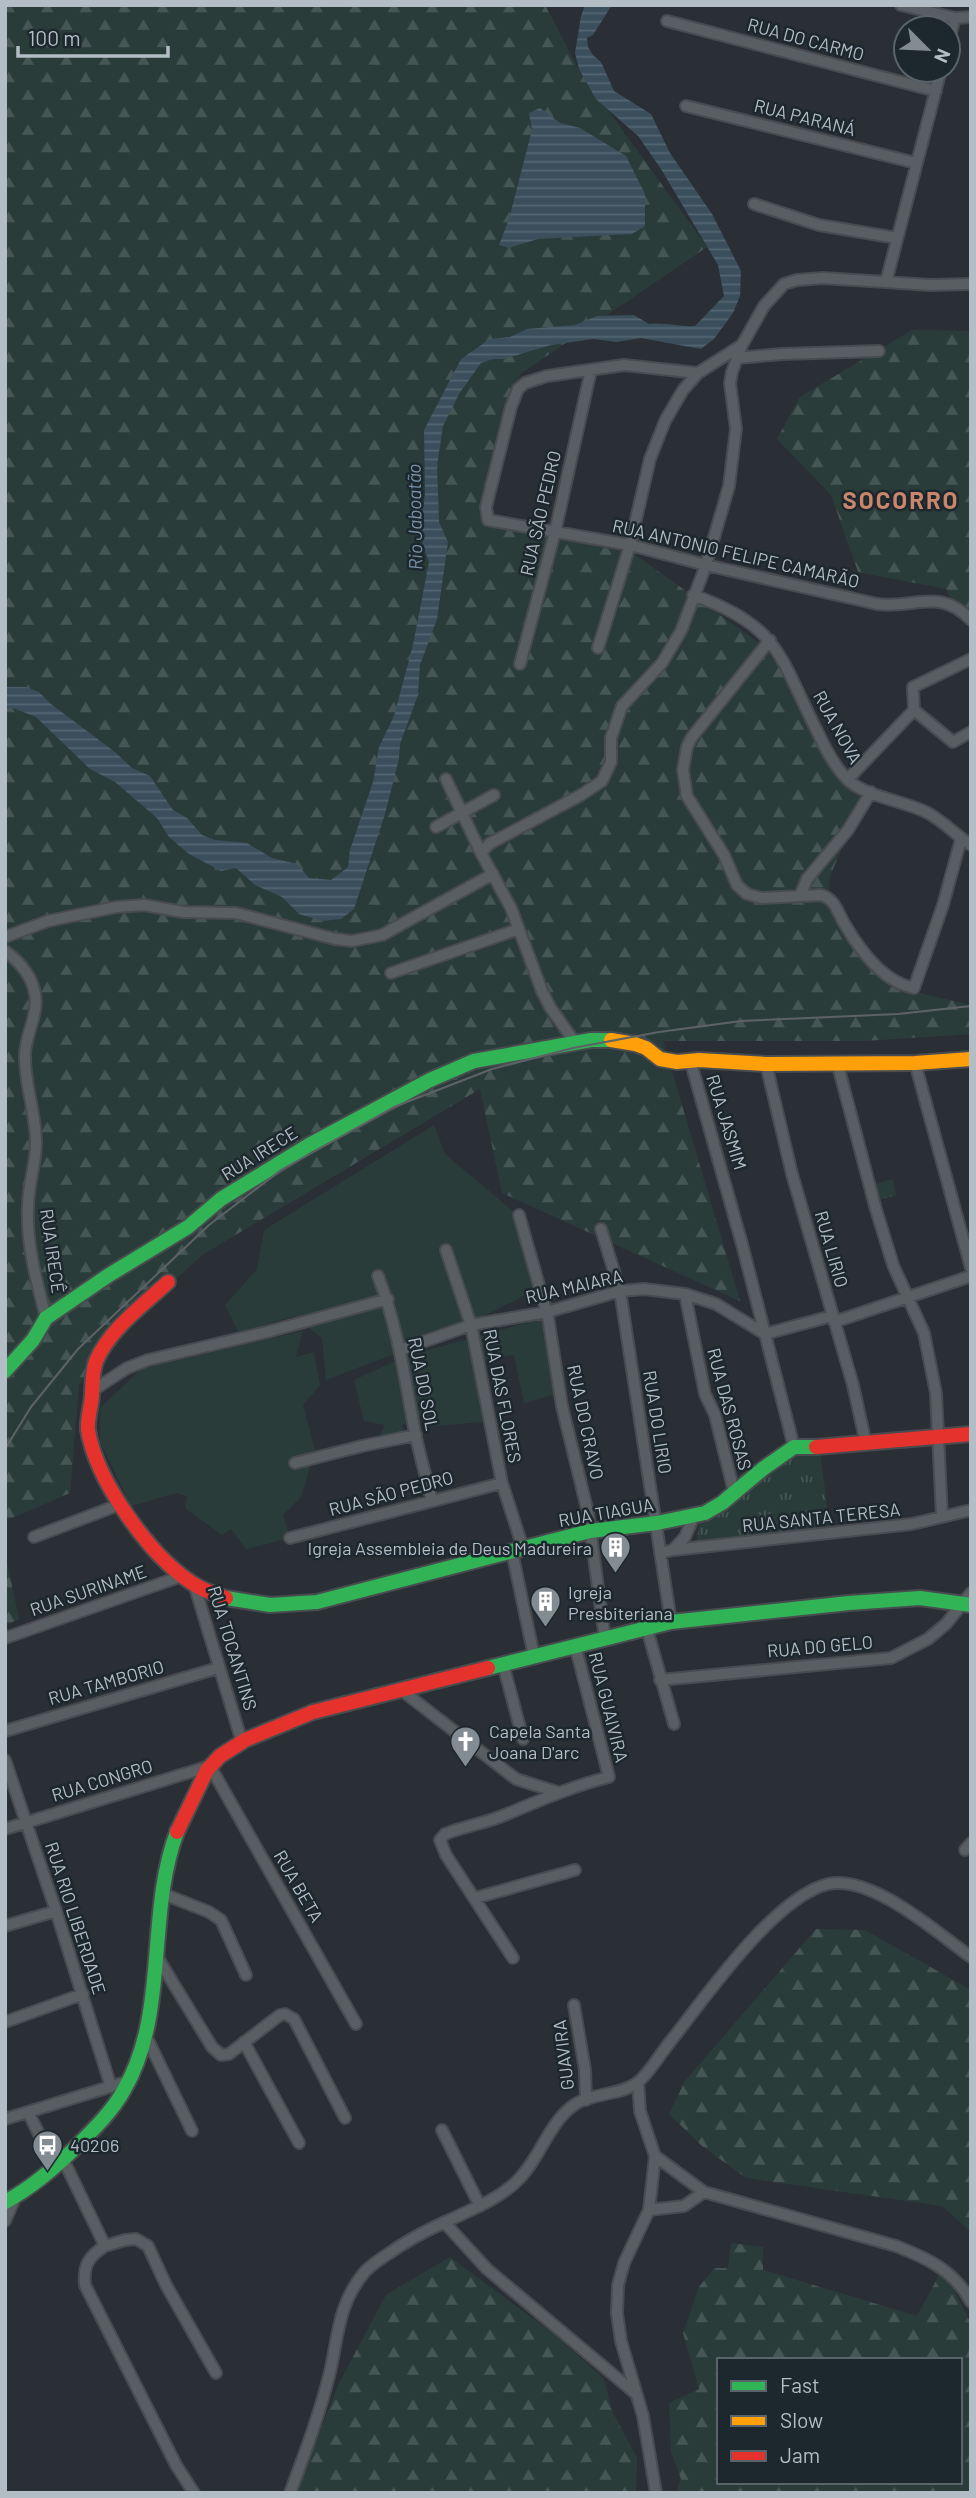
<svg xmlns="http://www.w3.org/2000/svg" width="976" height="2498" font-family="Barlow,sans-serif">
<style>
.grass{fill:#2a3c3a}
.forest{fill:url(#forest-firs);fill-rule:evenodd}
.park{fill:url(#park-tufts)}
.water{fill:url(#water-rules)}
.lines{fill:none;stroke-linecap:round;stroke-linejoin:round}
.street-casing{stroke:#484b4f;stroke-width:14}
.fast-casing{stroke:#484b4f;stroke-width:18}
.slow-casing{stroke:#484b4f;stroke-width:18}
.jam-casing{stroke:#484b4f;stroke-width:18}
.street{stroke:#595e62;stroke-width:10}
.fast{stroke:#30b455;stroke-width:14}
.slow{stroke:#ff9f0a;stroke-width:14}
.jam{stroke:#e5322d;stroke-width:14}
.tram{stroke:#5d6266;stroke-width:2}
.labels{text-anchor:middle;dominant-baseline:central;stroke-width:5;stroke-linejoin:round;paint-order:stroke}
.street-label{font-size:18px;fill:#b3bdc5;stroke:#1d272e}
.poi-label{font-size:18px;fill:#b3bdc5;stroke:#1d272e;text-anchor:start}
.water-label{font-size:19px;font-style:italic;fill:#7792a6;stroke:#1d272e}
.district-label{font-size:24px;font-weight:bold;letter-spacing:2px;fill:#c9866a;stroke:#1d272e}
</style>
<defs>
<pattern id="forest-firs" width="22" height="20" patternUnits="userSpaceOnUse" patternTransform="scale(1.75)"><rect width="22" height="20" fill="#2a3c3a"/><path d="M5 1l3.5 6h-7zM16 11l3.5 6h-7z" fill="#465655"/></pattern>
<pattern id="park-tufts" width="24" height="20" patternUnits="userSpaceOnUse" patternTransform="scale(1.75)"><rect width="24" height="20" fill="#2a3c3a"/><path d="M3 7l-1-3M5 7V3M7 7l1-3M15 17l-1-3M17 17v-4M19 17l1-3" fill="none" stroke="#465655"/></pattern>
<pattern id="water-rules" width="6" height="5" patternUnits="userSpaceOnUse" patternTransform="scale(1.75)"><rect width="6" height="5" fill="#3a4e5c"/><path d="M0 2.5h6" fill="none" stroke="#546672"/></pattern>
</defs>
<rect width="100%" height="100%" fill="#2a2f35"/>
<path class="grass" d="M434,1125L445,1154L514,1212L540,1288L447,1334L326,1380L322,1338L294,1316L239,1333L225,1305L257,1269L264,1230Z
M548,1317L553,1395L524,1403L514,1355L482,1359V1422L424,1427L422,1416L402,1425L404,1438H379L385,1425L364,1421L354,1380L404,1357Z
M303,1331L296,1357L314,1352L320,1385L303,1405L315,1451L301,1497L283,1515L290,1538L246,1549L231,1529L222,1535L185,1508L187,1496L177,1493L131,1506L100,1442V1408L141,1369Z"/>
<path class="forest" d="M5,5H545L579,70L707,247L520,374L482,523L634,554L773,653L863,799L830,876L828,902L898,988L971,1005V1034L864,1041H663L740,1301L502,1193L480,1089L202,1255L132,1319L79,1385L70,1493L5,1521Z
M912,330L971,331V614L952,601L946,589L858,572L831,495L777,439L800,397Z
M5,1553L19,1619L5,1626Z
M816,1929L865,1930L971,1990V2232L942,2206L746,2178L702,2146L669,2114L685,2081Z
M731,2243L763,2247V2270L917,2316L943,2268L971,2324V2493H676L681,2479L671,2452L669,2403L699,2389L683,2333L699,2287L714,2268H728ZM719,2360H960V2482H719Z
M450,2257L556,2336L604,2379L613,2413L637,2458L636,2493H296L338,2385L386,2295Z"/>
<path class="park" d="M893,1179L896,1195L874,1201L870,1185Z
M820,1451L830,1529L697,1542L699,1520L791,1455Z"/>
<path class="water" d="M585,5H612L593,35L587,38L588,47L593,55L601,62L614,91L651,114L670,153L712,214L741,271L740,296L733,313L714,339L701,349L641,338L617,342L593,339L551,345L504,359H493L481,363L459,394L443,426L437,466L439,522L448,542L437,619L420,665L418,695L400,744L399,759L385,814L354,909L341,919L322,921L299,914L282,897L255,885L236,868L221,871L189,854L169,837L157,818L115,782L90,769L36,717L13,708L5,709V687H25L39,692L51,704L115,752L132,768L150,776L173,810L187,818L202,835L215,840L247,843L272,858L297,864L309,878L331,880L348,867L350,850L373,782L379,747L394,716L413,645L429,562L422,542L420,524L425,495L424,430L461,359L490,339L510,337L527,329L575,325L597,316L634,315L649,324C665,322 679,327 695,326L724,296L718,265L661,169L638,136L596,99L579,69L575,53L581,16Z
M540,108L560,123L580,128L626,156L645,194V226L632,234L538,239L509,248L499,245L509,219L532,130L529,113Z"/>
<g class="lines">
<defs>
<path id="street" d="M901,5L955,18L971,17
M667,21L936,91
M948,43L955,18
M686,106L916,163
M754,204L819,225L897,238
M886,282L930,285L971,284
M737,358L782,354L879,351
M698,373L624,365L547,376L525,383L518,389L511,407L486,507L488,520L630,545L706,565L877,604C914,609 940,587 971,620
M693,595C780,626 779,656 817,731C825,748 835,768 849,781C867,797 905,801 928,813C944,822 956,835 971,845
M770,640L692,737L687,747L683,770L687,796L724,855L737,885L747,894L762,898L821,895C835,899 837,911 844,923C859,949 882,982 914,988L943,905L961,839
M598,648L630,545L650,459L665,421L683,390L698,373L742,345L764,306L784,284L797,280L823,278L886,282L941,70
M520,664L555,532L591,370
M914,710L953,742L971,732
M446,779L481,853
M848,779L914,710L913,687L971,659
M436,827L494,795
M800,896L807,879L848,830L871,792
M5,937L48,921L116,907L144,905L183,912L236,913L335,939L352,941L382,935L493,874
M5,951C20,962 32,976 35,994C39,1016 24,1036 25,1057C25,1086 36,1114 36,1143C36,1164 28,1185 28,1207C26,1243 37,1283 46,1318
M391,973L519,929
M576,1044L550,1007L542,991L511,908L481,853L489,844L581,795L602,781L611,762V738L622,706L662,663L681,631L706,565L729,486L736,429L730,383L732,372L742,345
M837,1062L875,1206L893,1265L924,1333L936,1393L942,1517
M691,1063L742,1244L794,1447
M915,1063L971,1268
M766,1064L792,1174L853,1385L866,1444
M519,1215L548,1317L562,1406L588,1513L605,1639
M601,1229L620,1291L671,1622
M446,1250L471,1325L502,1483L523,1548
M378,1276C398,1327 405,1380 415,1433C420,1455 426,1478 432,1501
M685,1294L705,1394L715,1415L734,1492
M834,1322L971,1276
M400,1350L471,1325L547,1312L620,1291L644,1289L685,1294L716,1304L765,1334L832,1316
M92,1391L127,1368L148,1360L267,1332L388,1299
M295,1463L362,1446L416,1435
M34,1537L121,1504
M290,1538L502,1483
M673,1550L685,1537L694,1516
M512,1552L534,1656
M660,1553L673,1550L912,1524L971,1510
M194,1584L242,1742
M647,1629L674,1724
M5,1638L182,1576
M503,1664L523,1739
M660,1680L891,1658L928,1639L946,1624L971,1593
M400,1689L516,1779L557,1792
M5,1731L218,1668
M5,1760L56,1911L111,2087
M5,1829L210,1766L356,2024
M965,1850L971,1843
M161,1893L209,1912L221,1920L246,1975
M475,1898L575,1870
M5,1926L56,1911
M156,1955L212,2047L221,2055L229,2054L280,2015L285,2014L294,2019L345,2118
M513,1958L446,1855L440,1840L445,1834C465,1826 487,1823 507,1814C541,1800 573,1786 609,1777L575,1645
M574,2005L585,2070L586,2100
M5,2022L83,1994
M145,2034L192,2131
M244,2042L299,2143
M638,2083L640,2111L655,2156L704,2192L896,2246C927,2258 955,2271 971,2302
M28,2112L55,2166
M5,2119L129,2081
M442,2130L480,2206
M655,2156L649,2210L624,2263L618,2285L617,2313L621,2341L643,2416L656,2493
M63,2159L105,2246C89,2256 83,2265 85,2285L176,2465L194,2493
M649,2210L684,2206L704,2192
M5,2221L15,2198
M444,2222L487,2269L635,2393
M105,2246L125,2240L136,2239L148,2246L166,2285L216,2373
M290,2493C305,2453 320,2413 330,2372C338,2337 338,2305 363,2274C370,2265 379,2260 388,2254C405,2242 423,2232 443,2223C468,2211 496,2201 516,2182C540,2160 549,2120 577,2103C595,2093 620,2095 637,2083C648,2075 661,2053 670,2042C705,1998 774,1897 828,1884C873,1875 937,1933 971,1957"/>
<path id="fast" d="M5,1371L33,1340L46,1318L109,1275L188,1227L221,1199L309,1145L430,1080L474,1061L591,1040H611
M226,1598L270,1605L317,1602L590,1531L657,1523L705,1513L722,1503L764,1468L794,1447H816
M488,1668L671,1622L849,1603L920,1598L971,1605
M5,2202C33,2187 57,2166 80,2143C96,2127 113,2110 124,2090C169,2012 146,1914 177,1832"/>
<path id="slow" d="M611,1040L635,1044L646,1048L660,1059L677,1062L699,1060L766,1064L915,1063L971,1059"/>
<path id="jam" d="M168,1282C143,1305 110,1329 96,1361C92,1372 93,1381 92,1393C92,1405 87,1417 88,1430C96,1480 149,1555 192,1583C202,1590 214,1594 226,1598
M816,1447L971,1434
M177,1832L207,1770L220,1756L245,1740L313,1712L488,1668"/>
</defs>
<use href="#street" class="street-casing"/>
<use href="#fast" class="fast-casing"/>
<use href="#slow" class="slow-casing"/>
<use href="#jam" class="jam-casing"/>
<use href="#street" class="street"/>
<use href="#fast" class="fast"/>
<use href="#slow" class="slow"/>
<use href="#jam" class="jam"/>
<path class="tram" d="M5,1449L31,1407L78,1349L209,1225L281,1170L394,1107L492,1069L573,1048L659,1032L741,1021L898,1014L971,1006"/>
</g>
<defs>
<symbol id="building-pin" viewBox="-11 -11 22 30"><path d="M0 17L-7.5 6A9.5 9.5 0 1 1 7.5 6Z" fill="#838b93" stroke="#1d272e"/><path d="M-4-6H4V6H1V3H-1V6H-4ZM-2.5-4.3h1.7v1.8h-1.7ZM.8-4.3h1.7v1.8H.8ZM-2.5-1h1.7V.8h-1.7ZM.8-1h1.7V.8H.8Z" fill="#fff"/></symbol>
<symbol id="church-pin" viewBox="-11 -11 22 30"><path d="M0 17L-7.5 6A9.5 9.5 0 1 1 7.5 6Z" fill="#838b93" stroke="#1d272e"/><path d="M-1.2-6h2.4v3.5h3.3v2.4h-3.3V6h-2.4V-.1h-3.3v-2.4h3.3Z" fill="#fff"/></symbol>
<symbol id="bus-pin" viewBox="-11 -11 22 30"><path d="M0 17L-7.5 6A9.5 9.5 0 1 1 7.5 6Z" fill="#838b93" stroke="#1d272e"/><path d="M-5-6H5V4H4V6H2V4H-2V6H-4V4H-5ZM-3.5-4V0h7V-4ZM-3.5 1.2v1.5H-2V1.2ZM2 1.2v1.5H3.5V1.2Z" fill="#fff"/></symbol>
</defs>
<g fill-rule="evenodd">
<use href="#building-pin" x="598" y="1530" width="35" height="47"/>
<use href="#building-pin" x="528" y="1584" width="35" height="47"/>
<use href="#church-pin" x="448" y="1724" width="35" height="47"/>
<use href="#bus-pin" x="30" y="2128" width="35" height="47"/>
</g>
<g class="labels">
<g class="street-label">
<text transform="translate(806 39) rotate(15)">RUA DO CARMO</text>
<text transform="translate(805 117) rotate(14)">RUA PARANÁ</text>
<text transform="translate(540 513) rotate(-77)">RUA SÃO PEDRO</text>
<text transform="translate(736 553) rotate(13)">RUA ANTONIO FELIPE CAMARÃO</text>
<text transform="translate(838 727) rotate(61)">RUA NOVA</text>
<text transform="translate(727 1122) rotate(73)">RUA JASMIM</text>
<text transform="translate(259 1153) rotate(-32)">RUA IRECE</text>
<text transform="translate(832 1249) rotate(74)">RUA LIRIO</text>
<text transform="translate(53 1251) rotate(82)">RUA IRECÊ</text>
<text transform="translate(574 1286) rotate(-13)">RUA MAIARA</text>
<text transform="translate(424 1384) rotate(79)">RUA DO SOL</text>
<text transform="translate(503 1396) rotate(79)">RUA DAS FLORES</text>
<text transform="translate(730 1409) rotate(75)">RUA DAS ROSAS</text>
<text transform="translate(586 1422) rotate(78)">RUA DO CRAVO</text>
<text transform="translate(658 1422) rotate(81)">RUA DO LIRIO</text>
<text transform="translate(391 1493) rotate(-15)">RUA SÃO PEDRO</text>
<text transform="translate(606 1512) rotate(-10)">RUA TIAGUA</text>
<text transform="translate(821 1517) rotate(-6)">RUA SANTA TERESA</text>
<text transform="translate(88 1590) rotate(-19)">RUA SURINAME</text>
<text transform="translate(820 1646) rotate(-5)">RUA DO GELO</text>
<text transform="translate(233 1648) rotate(73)">RUA TOCANTINS</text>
<text transform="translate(106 1682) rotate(-16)">RUA TAMBORIO</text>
<text transform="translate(609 1707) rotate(76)">RUA GUAIVIRA</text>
<text transform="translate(102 1780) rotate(-17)">RUA CONGRO</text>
<text transform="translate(299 1886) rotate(60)">RUA BETA</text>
<text transform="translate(76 1918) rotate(72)">RUA RIO LIBERDADE</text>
<text transform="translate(563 2055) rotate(-97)">GUAVIRA</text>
</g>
<g class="poi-label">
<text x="592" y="1548" text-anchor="end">Igreja Assembleia de Deus Madureira</text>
<text x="568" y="1592">Igreja<tspan x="568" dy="21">Presbiteriana</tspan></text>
<text x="489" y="1731">Capela Santa<tspan x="489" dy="21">Joana D'arc</tspan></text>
<text x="70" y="2145">40206</text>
</g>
<g class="water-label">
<text transform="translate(414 517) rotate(-91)">Rio Jaboatão</text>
</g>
<g class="district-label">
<text x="901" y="499">SOCORRO</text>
</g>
</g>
<rect width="976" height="2498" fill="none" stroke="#b3bdc5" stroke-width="14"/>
<rect x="717" y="2358" width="245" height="126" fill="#1d272e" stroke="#59636a" stroke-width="2"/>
<rect x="731" y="2381" width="35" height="10" fill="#30b455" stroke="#59636a" stroke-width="2"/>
<text x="780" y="2393" font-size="21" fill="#b3bdc5">Fast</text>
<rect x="731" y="2416" width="35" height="10" fill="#ff9f0a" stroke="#59636a" stroke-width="2"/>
<text x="780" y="2428" font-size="21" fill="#b3bdc5">Slow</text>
<rect x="731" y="2451" width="35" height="10" fill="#e5322d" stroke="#59636a" stroke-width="2"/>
<text x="780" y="2463" font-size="21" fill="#b3bdc5">Jam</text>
<g transform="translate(927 49) rotate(114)"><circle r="33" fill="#1d272e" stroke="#59636a" stroke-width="2"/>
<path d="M0-5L12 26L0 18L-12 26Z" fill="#838b93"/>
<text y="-10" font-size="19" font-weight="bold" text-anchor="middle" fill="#b3bdc5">N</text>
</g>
<path d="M18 46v10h150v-10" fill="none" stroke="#b3bdc5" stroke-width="3.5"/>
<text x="28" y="46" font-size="21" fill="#b3bdc5" stroke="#1d272e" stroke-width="5" paint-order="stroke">100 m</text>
</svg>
